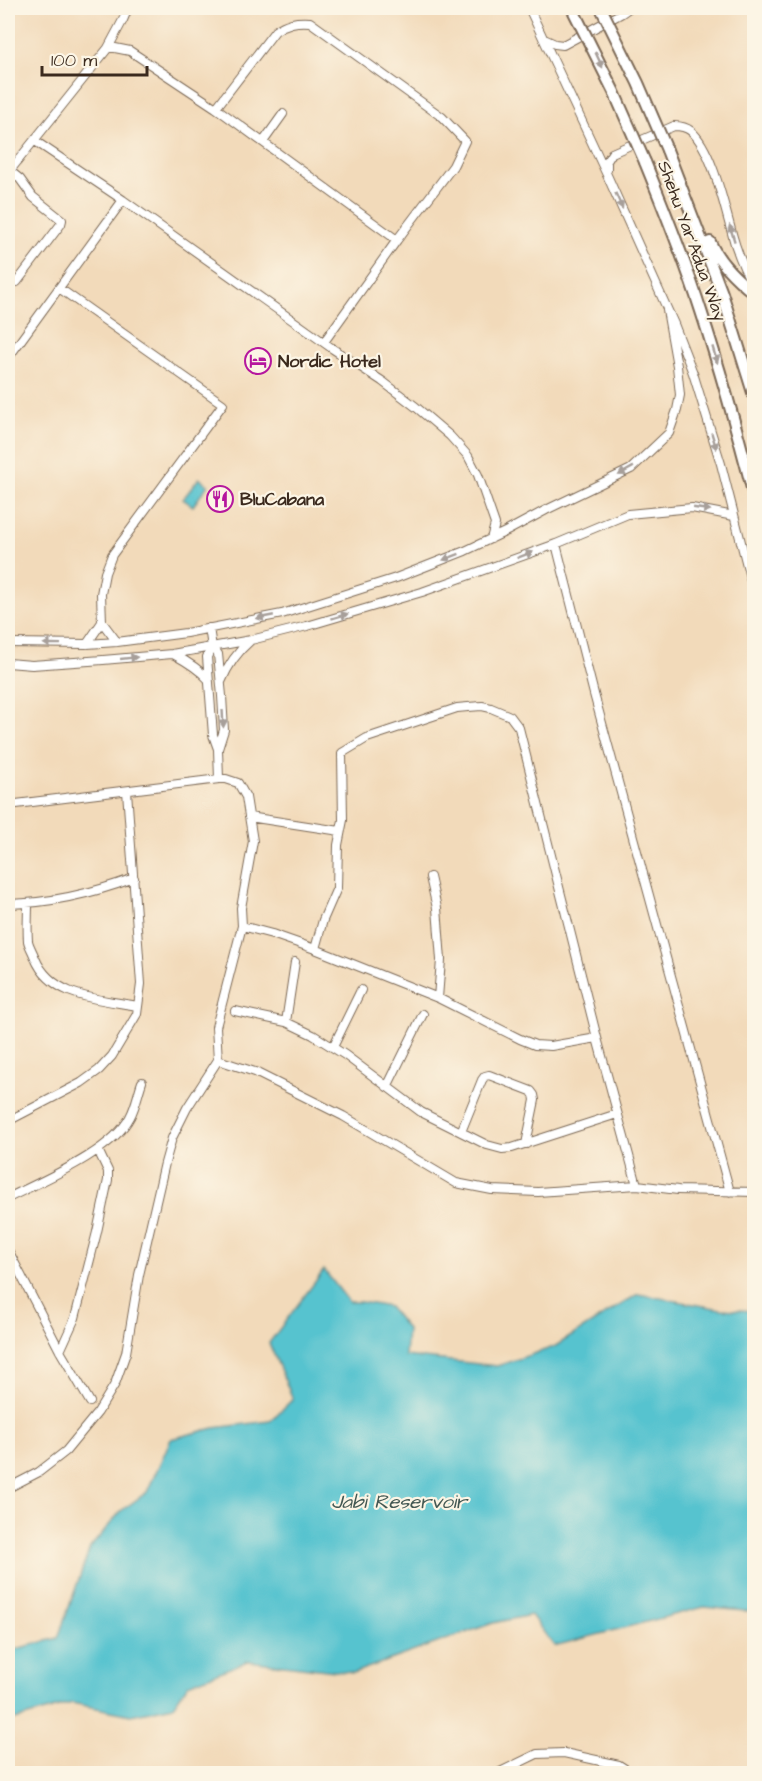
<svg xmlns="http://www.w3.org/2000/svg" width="762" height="1781" font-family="'Architects Daughter',sans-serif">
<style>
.water{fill:#56c3cf;stroke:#487676;stroke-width:1.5}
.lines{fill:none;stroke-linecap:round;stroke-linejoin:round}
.minor-casing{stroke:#7b6855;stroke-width:10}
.highway-casing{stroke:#7b6855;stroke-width:14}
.minor{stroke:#fff;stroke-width:8}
.highway{stroke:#fff;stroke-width:10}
.highway-bridge-casing{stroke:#7b6855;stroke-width:14;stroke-linecap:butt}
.highway-bridge{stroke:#fff;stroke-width:10}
.oneway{fill:#a79f9a}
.labels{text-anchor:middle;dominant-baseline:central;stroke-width:4.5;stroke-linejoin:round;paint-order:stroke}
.street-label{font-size:18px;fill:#3b2a1e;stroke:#fcf5e5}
.poi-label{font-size:18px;font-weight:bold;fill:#3b2a1e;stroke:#fcf5e5;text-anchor:start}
.water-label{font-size:20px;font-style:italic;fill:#435853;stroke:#fcf5e5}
</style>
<rect width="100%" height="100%" fill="#fcf5e5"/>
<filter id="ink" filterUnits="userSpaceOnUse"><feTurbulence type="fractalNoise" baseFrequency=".0167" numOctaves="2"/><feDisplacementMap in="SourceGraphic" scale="12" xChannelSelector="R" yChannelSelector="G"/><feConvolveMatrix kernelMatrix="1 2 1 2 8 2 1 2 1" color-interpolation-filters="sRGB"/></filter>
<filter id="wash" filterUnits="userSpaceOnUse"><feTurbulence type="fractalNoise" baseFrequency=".008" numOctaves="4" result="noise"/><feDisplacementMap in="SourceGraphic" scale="24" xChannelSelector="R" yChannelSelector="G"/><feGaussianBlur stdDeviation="1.35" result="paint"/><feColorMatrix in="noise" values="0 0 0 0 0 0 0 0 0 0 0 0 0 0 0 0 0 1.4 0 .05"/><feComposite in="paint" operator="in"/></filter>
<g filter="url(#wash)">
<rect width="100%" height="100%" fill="#f2daba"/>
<path class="water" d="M199,478L208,485L193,506L183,499Z
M324,1270L349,1302H361L389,1307L407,1329L405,1356L497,1366L554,1347L638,1294L721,1309L754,1311V1612L704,1607L554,1646L531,1615L493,1623L353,1673L248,1661L188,1684L173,1706L131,1715L72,1703L8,1722V1651L58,1638L90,1548L121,1511L147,1492L171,1439L214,1428L270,1421L293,1399L269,1343Z"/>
</g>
<g filter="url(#ink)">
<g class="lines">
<defs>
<path id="minor" d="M529,8L607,175L674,324L693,373L721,464L754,593
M544,39L555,44L563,45L622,13L629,8
M108,48L123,20L128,8
M216,108L275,31C286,23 296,21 310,22L442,117L465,141L453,166L397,240L324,342
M35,141L123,200L333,349L382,381L416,407L450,436L468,456L478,475L495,524L491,539
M263,142L283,114
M607,170V161L612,153L674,126C680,126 686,127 691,131C711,148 723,201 730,226C735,247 743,268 754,287
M10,171L20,179L33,197L62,220L61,224L17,282
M8,173L108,48H115L130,51L216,108L397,240
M59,288L223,404L112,555L105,573L101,594L102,622L87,644
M8,358L123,200
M556,544L594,694L730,1192
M102,622L117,642
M209,628L212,647L218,654L222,696L224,730L218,749
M8,643L87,644L117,642L186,633L282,614L396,578L465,551L507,531L546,510L631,469L669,433L677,410L680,395L677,366L667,310
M173,654C186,661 198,668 208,679
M8,663L32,665L103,660L172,654L251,640L307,626L422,592L556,544L628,514L692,508L734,516
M221,682C228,665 236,653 250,641
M8,805L219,779L218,749L213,735L207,657L212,647
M249,817L340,831
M430,877L437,908L441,960L438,998
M8,904C51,903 94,893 134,878
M28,904C28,915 27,929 28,941C29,946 33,952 35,958C52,999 101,999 138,1006
M242,926L272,934L315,949L438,998L520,1039L535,1045L551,1046L597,1038
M315,949L323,920L337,888L338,845L343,820L342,753L367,738L457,708L468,707L482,706L491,708L510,716L519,728L597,1038L637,1185
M235,1011L286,1022L313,1035L345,1055L421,1112L487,1145L502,1149L512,1148L617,1114
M286,1022L295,962
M333,1047L361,990
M218,1060L255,1072L343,1116L456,1183L492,1190L538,1192L637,1185L678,1190L754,1192
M387,1087L423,1014
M8,1121L81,1083L99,1070L112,1056L137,1014L141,984L127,791
M461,1132L482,1080L485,1076L489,1075L531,1091L534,1095L535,1100L526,1144
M8,1198C43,1180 112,1152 130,1117C136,1106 138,1093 142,1082
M8,1250L60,1351L90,1402
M60,1351L75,1318L97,1232L108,1180V1171L98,1150
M8,1488L39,1472L66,1451L98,1412L115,1384L126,1353L139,1275L165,1163L172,1138L187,1108L218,1060L216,1027L242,926L241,908L253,841L246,797L238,783L226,779H219
M496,1774L537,1754L564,1753L619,1765L633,1774"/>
<path id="highway" d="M667,150L722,293L754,396
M645,162C665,211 685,261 701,311C721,372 738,434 754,496
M710,242C719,263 736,279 754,293"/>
</defs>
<use href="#minor" class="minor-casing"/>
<use href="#highway" class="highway-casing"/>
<use href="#minor" class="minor"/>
<use href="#highway" class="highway"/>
<defs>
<path id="highway-bridge" d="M572,8L614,92L645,162
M601,8L638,83L667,150"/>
</defs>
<use href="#highway-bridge" class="highway-bridge-casing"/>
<use href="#highway-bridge" class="highway-bridge"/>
</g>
<defs><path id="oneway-solid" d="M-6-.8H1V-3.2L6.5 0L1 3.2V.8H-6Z" transform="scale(1.5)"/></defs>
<g class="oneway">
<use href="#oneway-solid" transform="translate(599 60) rotate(65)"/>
<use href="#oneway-solid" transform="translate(619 201) rotate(66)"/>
<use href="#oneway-solid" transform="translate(732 233) rotate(-107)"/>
<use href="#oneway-solid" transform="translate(715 355) rotate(73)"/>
<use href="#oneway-solid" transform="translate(714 441) rotate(73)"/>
<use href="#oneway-solid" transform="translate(626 471) rotate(151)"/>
<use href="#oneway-solid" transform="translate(702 509) rotate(8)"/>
<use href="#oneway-solid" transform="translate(525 555) rotate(-21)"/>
<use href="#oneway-solid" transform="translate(451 557) rotate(159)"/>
<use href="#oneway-solid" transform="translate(340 616) rotate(-17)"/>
<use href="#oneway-solid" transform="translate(265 617) rotate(169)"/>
<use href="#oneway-solid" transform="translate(52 644) rotate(-179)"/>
<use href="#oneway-solid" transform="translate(129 658) rotate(-6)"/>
<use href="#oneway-solid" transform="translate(223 719) rotate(87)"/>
</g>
</g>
<defs>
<symbol id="hotel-ring" viewBox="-11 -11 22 22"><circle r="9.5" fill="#fcf5e5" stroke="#b5179e" stroke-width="1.5"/><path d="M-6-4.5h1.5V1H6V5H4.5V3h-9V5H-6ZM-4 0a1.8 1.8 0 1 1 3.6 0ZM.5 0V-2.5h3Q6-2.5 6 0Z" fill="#b5179e"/></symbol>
<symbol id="restaurant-ring" viewBox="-11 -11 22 22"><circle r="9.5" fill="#fcf5e5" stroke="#b5179e" stroke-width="1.5"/><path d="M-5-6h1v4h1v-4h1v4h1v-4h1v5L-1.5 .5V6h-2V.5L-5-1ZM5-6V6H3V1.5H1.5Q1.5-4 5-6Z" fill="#b5179e"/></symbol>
</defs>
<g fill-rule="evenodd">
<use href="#hotel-ring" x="243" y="346" width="30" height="30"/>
<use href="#restaurant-ring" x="205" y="484" width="30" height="30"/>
</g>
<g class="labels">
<g class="street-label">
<text transform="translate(692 241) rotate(70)">Shehu Yar'Adua Way</text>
</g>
<g class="poi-label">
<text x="278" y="361">Nordic Hotel</text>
<text x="240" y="499">BluCabana</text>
</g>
<g class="water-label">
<text x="399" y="1502">Jabi Reservoir</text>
</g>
</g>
<rect width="762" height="1781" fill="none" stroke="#fcf5e5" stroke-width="30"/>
<path d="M42 66v9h105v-9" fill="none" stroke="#3b2a1e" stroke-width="3"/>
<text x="51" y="66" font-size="18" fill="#3b2a1e" stroke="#fcf5e5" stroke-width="4.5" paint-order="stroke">100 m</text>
</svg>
